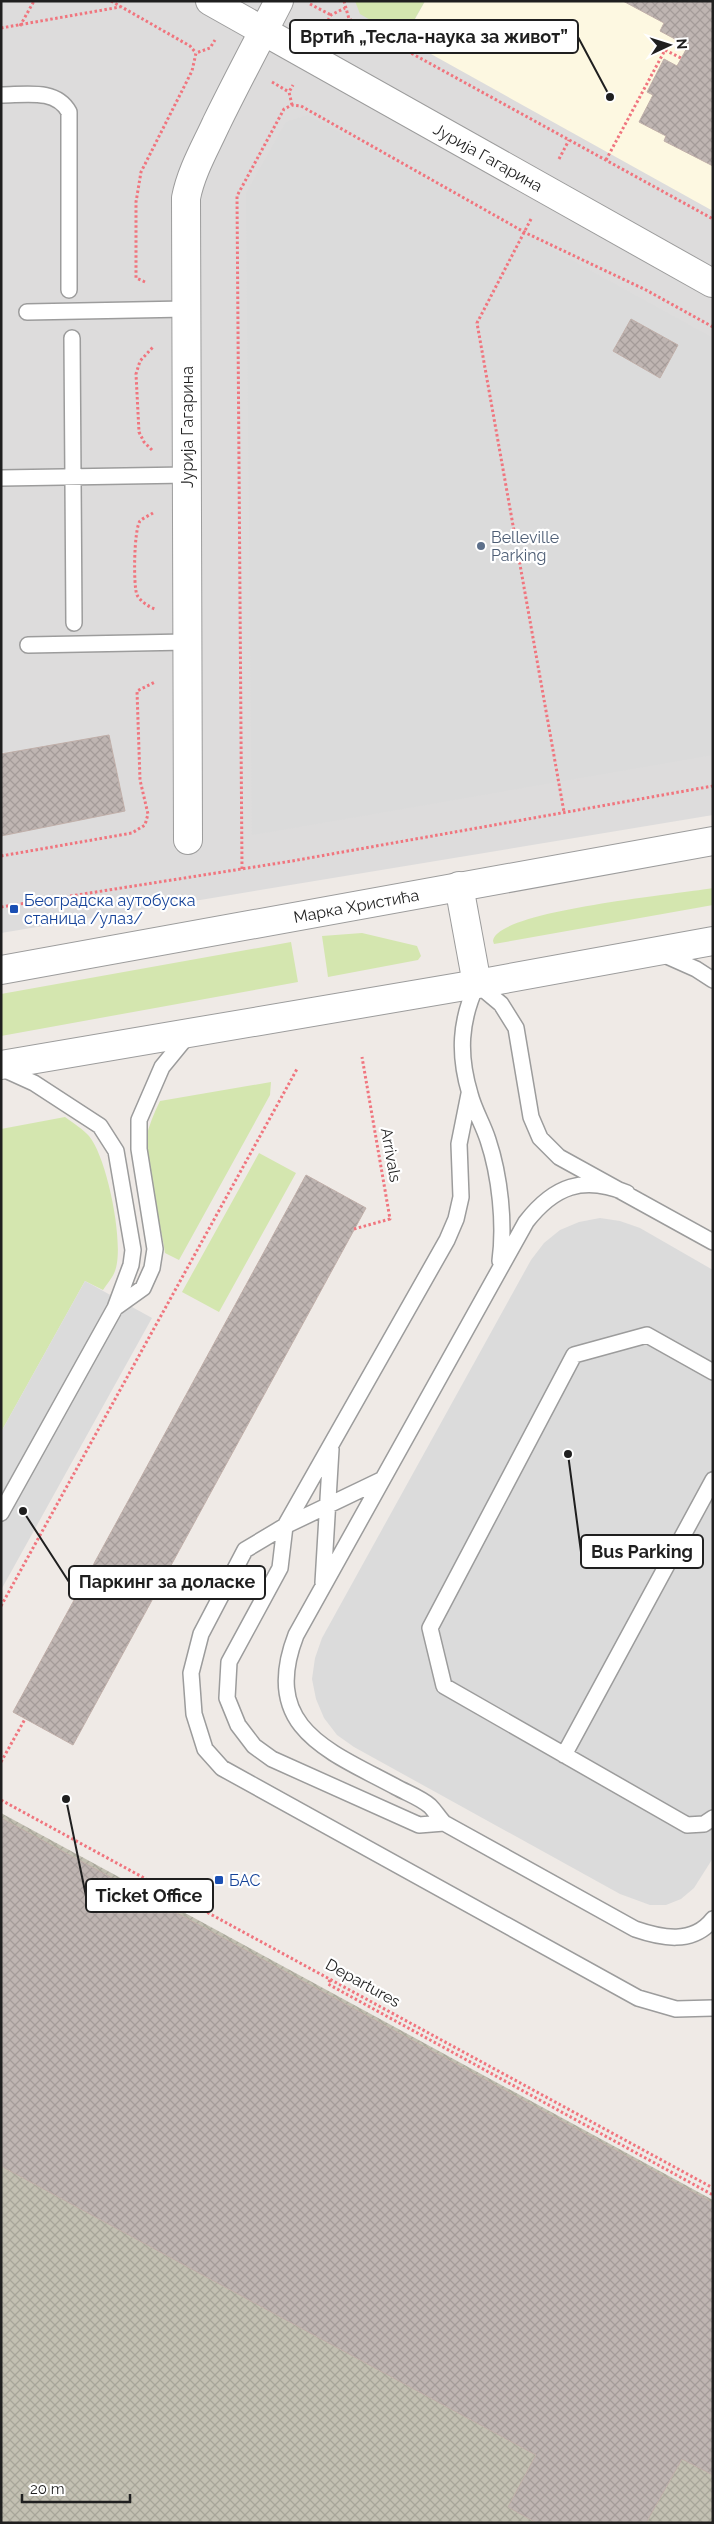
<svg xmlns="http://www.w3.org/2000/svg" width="714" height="2524" font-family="Raleway,sans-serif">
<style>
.residential{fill:#dddcdc}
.education{fill:#fdf8e1}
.construction{fill:url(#construction-cross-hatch)}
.grass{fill:#d4e6af}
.parking{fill:#dbdbdb}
.building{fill:url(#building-cross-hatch);stroke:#c0afa9}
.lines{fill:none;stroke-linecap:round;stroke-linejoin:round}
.service-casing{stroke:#9c9c9c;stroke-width:18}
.minor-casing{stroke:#9c9c9c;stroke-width:30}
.tertiary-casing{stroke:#9c9c9c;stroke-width:30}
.path{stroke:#f0757e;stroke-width:3;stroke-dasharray:2.5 2.5;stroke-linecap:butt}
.service{stroke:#fff;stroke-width:15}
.minor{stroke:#fff;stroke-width:28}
.tertiary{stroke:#fff;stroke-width:28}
.service-dot{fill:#5c6f8a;stroke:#fff;stroke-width:2}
.transit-dot{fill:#1a4fb4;stroke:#fff;stroke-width:2}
.labels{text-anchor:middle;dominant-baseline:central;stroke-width:4.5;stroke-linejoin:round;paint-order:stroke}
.street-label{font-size:16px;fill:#1f1f1f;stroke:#fff}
.service-label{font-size:16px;fill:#4e5e75;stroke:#fff;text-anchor:start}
.transit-label{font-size:16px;fill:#164399;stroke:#fff;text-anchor:start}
.leader{fill:none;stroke:#1f1f1f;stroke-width:2}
.callout-dot{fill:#1f1f1f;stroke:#fff;stroke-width:2}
.callout{fill:#fff;stroke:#1f1f1f;stroke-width:2}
.callout-label{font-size:18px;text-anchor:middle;font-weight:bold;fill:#1f1f1f}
</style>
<defs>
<pattern id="construction-cross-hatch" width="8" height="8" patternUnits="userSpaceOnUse" patternTransform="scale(1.25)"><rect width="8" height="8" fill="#c3c0b2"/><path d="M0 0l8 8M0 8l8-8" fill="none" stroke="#a7a599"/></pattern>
<pattern id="building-cross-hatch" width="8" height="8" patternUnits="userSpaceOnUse" patternTransform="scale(1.25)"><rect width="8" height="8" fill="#bfb5b2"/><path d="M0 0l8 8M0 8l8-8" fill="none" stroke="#a49b99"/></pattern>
</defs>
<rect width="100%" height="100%" fill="#efeae6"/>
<path class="residential" d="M1,1H713V815L1,933Z"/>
<path class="education" d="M425,1H713V211L404,39Z"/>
<path class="construction" d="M1,1813L713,2200V2523H1Z"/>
<path class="grass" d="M355,1H425L403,39L360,14Z
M713,888V905L494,944L493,941C496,910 682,894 713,888Z
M362,933L417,946L421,956L418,960L328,977L322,936Z
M291,942L298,982L1,1036V994Z
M271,1082L270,1095L179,1260L165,1253C161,1219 141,1170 146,1138C149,1125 154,1113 160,1101Z
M65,1117C73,1123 83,1129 89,1136C107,1157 125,1245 115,1271C113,1277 107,1284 103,1290L85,1281L1,1432V1129Z
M259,1153L296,1173L219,1312L182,1292Z"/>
<path class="parking" d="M308,115L713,338V755L252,835L246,193L286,122Z
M600,1218L620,1221L640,1228L713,1270V1858L694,1888L681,1899L666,1905H650L620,1894L354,1747L337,1735L324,1718L316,1699L312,1679L315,1658L322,1638L531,1260L544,1243L560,1230L579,1222Z
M85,1281L152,1318L1,1590V1432Z"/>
<path class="building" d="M623,1H713V166L664,141L666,136L639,122L653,95L647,92L664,59L677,66L688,46L660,31L664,23Z
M631,319L678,345L660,378L613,351Z
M109,735L125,811L1,836V754Z
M306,1175L366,1208L73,1745L13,1712Z
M1,1818L713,2203V2475L682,2459L646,2523H537L508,2507L536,2455L1,2166Z"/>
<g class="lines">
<defs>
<path id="service" d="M1,95C25,95 56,88 69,112V290
M27,312L186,309
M72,338L74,623
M1,478L187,475
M28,645L187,642
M660,953L696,969L713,980
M1,1068L34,1083L100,1126L116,1151L133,1250L131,1265L115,1308L1,1513
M627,1193C583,1175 554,1186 526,1222L296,1635C260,1728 329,1751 396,1787C407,1793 421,1798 430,1806C435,1811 439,1818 444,1823L635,1929C661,1938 693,1945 713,1919
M500,1261C505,1224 500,1176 488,1140C483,1124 474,1110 470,1094C458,1054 460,1021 477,984L501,1004L516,1028L531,1117L540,1138L559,1157L713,1242
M115,1308L143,1288L152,1268L155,1249L139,1149V1120L162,1067L189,1034
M713,1372L647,1335L574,1355L430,1628L444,1686L687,1825L704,1824L713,1818
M383,1479L285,1526L245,1550L201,1634L191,1673L194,1714L205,1749L222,1768L638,1998L676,2009L713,2008
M323,1583L331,1449
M564,1755L713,1480
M444,1823L419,1825L272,1759L254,1746L238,1725L227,1698L229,1662L280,1568L285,1526L447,1240L456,1219L461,1197L459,1144L469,1094"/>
<g id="minor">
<path id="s1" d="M210,1L712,283"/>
<path d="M188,840L186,198C191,172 205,148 216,124C236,83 258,42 279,1"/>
</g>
<g id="tertiary">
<path d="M459,886L477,984"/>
<path id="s2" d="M1,970L713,841"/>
<path d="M1,1065L477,984L713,941"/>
</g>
</defs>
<use href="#service" class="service-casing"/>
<use href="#minor" class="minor-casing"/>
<use href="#tertiary" class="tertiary-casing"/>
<path class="path" d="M111,1L190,46L196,53
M344,1L349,19L713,219
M310,4L331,15
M20,26L34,1
M1,28L120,7
M323,29L331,15L345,8
M272,82L289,92
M292,105L289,92L293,85
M559,159L569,140
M606,160L665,50L681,58
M531,219L477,323L564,812
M145,282L136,278V202L141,172L192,71L196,53L210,48L215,40
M152,450L144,442L139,432L136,374L140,361L153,347
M153,513C150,515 143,518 140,521C134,529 133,585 137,595C140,601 149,607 155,609
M1,856L132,833L145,825L148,814L140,780L137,691L155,682
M242,869L237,196L284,109L292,105L301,106L526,233L646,290L713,327
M1,907L292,861L713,786
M354,1229L390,1219L362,1057
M1,1606L297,1069
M1,1762L25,1719
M1,1800L713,2188
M330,1980L328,1984L713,2195"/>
<use href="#service" class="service"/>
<use href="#minor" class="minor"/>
<use href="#tertiary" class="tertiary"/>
</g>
<circle class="service-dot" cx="481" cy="546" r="5"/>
<g class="transit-dot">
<rect x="9" y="904" width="10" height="10" rx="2.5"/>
<rect x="214" y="1875" width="10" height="10" rx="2.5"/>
</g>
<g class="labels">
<g class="street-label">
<text stroke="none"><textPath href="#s1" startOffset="319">Јурија Гагарина</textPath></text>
<text transform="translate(187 427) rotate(-90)">Јурија Гагарина</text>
<text stroke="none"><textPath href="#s2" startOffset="361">Марка Христића</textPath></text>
<text transform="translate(391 1155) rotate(80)">Arrivals</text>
<text transform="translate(363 1983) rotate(29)">Departures</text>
</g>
<g class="service-label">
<text x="491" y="537">Belleville<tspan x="491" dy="18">Parking</tspan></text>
</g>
<g class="transit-label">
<text x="24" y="900">Београдска аутобуска<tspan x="24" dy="18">станица /улаз/</tspan></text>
<text x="229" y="1880">БАС</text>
</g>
</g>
<path class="leader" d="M610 97L578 37M568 1454L581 1552M23 1511L69 1582M66 1799L86 1896"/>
<g class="callout-dot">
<circle cx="610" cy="97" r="5"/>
<circle cx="568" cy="1454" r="5"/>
<circle cx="23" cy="1511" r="5"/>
<circle cx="66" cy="1799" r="5"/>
</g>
<g class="callout">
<rect x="290" y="20" width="288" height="33" rx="5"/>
<rect x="581" y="1535" width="122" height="33" rx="5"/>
<rect x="69" y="1566" width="196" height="33" rx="5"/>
<rect x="86" y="1879" width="127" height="33" rx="5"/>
</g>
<g class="callout-label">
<text x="434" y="43">Вртић „Тесла-наука за живот”</text>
<text x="642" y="1558">Bus Parking</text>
<text x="167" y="1588">Паркинг за доласке</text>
<text x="149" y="1902">Ticket Office</text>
</g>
<rect width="714" height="2524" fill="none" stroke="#1f1f1f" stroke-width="5"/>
<g transform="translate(669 45) rotate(86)" stroke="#ffffff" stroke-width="4" paint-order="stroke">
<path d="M0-4L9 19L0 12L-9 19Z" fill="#1f1f1f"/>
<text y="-8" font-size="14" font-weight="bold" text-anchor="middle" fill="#1f1f1f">N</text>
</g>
<path d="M22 2494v8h108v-8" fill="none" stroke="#1f1f1f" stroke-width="2.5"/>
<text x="30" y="2494" font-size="15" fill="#1f1f1f" stroke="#ffffff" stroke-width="4" paint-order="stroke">20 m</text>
</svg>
